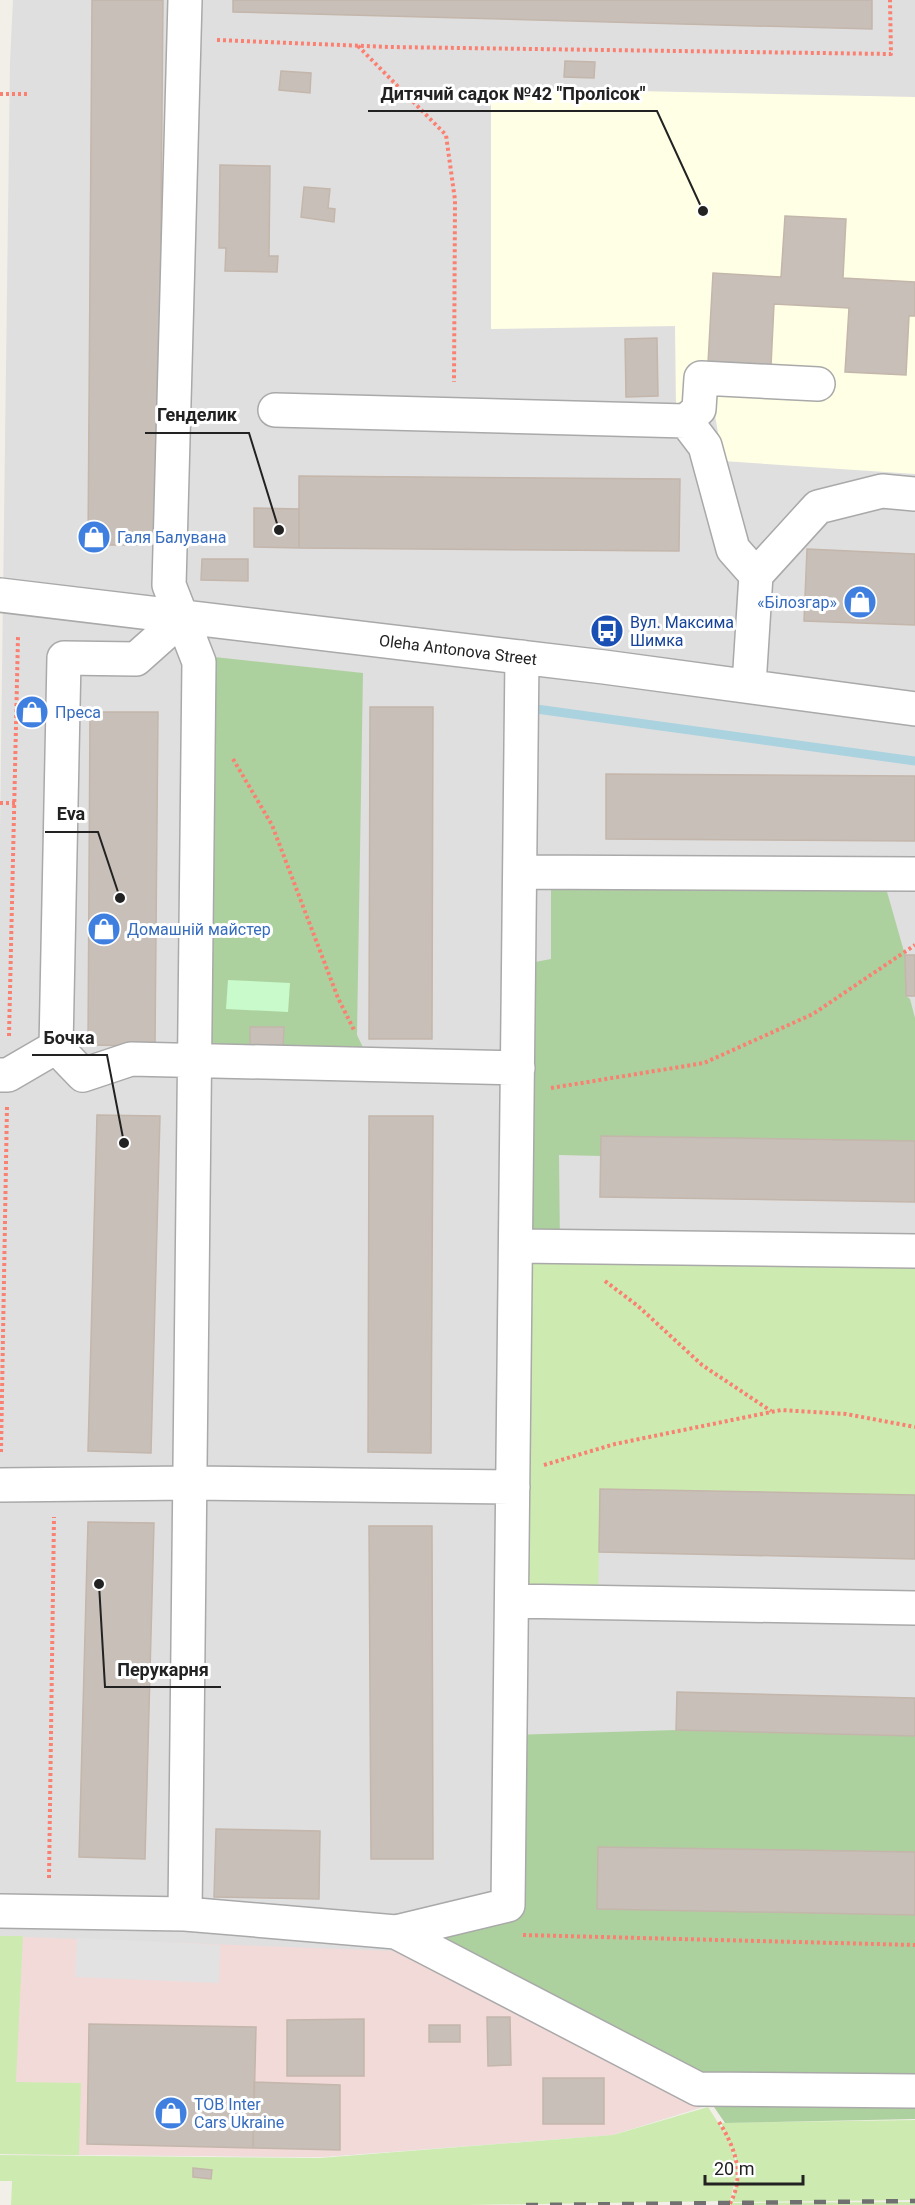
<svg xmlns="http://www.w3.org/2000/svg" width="915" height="2205" font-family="Roboto,sans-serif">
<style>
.residential{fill:#e0dfdf}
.commercial{fill:#f2dad9}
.education{fill:#ffffe5}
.grass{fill:#cdebb0}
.forest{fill:#add19e}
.park{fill:#c8facc}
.parking{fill:#e2e2e2}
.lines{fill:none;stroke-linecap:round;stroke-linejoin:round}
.stream{stroke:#aad3df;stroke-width:9}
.building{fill:#c7bfb8;stroke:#c4b6ab;stroke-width:1.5}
.minor-casing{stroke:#a9a9a9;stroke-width:36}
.path{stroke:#fa8072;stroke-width:4;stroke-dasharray:3 3;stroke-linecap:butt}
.minor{stroke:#fff;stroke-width:33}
.rail{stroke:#707070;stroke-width:4.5;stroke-dasharray:12 12;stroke-linecap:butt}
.labels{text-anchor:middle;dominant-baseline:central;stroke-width:6;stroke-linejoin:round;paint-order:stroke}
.shop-label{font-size:16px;fill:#366cbe;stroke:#fff;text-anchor:start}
.transit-label{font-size:16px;fill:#164399;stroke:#fff;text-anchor:start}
.street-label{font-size:16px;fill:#222;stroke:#fff}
.leader{fill:none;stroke:#222;stroke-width:2}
.callout-dot{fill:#222;stroke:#fff;stroke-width:2}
.callout-label{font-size:18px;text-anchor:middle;font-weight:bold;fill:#222;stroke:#fff;stroke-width:6;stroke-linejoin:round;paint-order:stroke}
</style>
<rect width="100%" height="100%" fill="#f2efe9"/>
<path class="residential" d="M13,0H915V2102L722,2101L612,2135L320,2157L0,2154V827L10,62Z"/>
<path class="commercial" d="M0,1936L395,1951L662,2084L699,2108L612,2135L320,2157L0,2154Z"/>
<path class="education" d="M491,88L915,97V474L723,461L714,410L676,408L675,326L491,329Z"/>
<path class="grass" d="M516,1246L915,1251V1495L600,1489L598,1604L512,1601Z
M0,1936H23L16,2082L81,2083L79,2155L0,2154Z
M708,2107L726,2135L738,2168L730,2201L467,2205H11L12,2181H0V2155L320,2158L613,2135Z
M915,2120V2200L732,2202L740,2168L721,2123Z
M915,2202V2205H730L732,2203Z"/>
<path class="forest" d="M196,655L363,673L357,1035L371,1064L194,1060Z
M551,872L882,874L905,955L906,996L910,999L915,1018V1141L601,1156L559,1155L560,1246H516L519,965L551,959Z
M676,1730L915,1736V1852L598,1847L597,1909L915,1915V2091L698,2089L396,1932L508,1905L510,1735Z
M727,2105L915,2106V2119L725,2123L714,2107Z"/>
<path class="park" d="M228,980L290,983L288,1012L226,1009Z"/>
<path class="parking" d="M77,1938L220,1945L219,1983L75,1977Z"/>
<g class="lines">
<path class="stream" d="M529,708L915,761"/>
</g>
<path class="building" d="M92,0H163L158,545H88Z
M233,0H872V29L233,12Z
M565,61L595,62L594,78L564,77Z
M281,71L311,73L310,93L279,90Z
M220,165L270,166L269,256H278L277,272L225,271L226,248H219Z
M304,187L330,189L328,208L335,209L334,222L301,217Z
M785,216L846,219L843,278L915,282V316H909L906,375L845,372L849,308L774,304L771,366L708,363L713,273L781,277Z
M657,338L658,396L626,397L625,339Z
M299,476L680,479L679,551L299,548Z
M254,508L299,509V548L254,547Z
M807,549L915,554V625L804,621Z
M202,559H248V581L201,580Z
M370,707H433L432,1039H369Z
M90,712H158L155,1046L88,1045Z
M606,774L915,776V841L606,839Z
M905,955H915V996H906Z
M250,1027H284L283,1046H250Z
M97,1115L160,1116L151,1453L88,1451Z
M369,1116H433L431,1453L368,1452Z
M601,1136L915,1141V1202L600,1197Z
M600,1489L915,1495V1559L599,1552Z
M88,1522L154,1523L145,1859L79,1857Z
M369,1526H432L433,1859H371Z
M677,1692L915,1698V1736L676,1730Z
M216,1829L320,1831L319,1899L214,1897Z
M598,1847L915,1852V1915L597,1909Z
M487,2017H510L511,2065L488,2066Z
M364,2019V2076H287V2020Z
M89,2024L256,2027L253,2148L87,2144Z
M429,2025H460V2042H429Z
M543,2078H604V2124H543Z
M254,2082L340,2085V2150L253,2148Z
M193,2168L212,2170L211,2179L193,2177Z"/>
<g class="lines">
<defs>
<path id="minor" d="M185,0L169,585L199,662L185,1914
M275,410L686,421L705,446L733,549L756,575L749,685
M686,421L699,409L701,378L818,384
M756,575L818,507L882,491L915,494
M0,595L604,667L915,709
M520,872L915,874
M56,1047L64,658L136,659L182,618
M0,1075H8L56,1047L83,1075L131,1059L518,1068
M516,1246L915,1251
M0,1485L190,1483L513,1487
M512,1601L915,1608
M0,1911L185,1914L396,1932L698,2089L915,2091
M396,1932L508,1905L522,657"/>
</defs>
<use href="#minor" class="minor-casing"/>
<path class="path" d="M217,40L390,47L891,54L890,0
M358,46L446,135L455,200L454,382
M0,94H27
M233,759L272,825L338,998L354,1030
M0,803H15
M9,1036L18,637
M551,1088L704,1063L813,1014L915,945
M605,1281L638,1306L702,1365L771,1411
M1,1452L7,1106
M544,1465L615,1444L781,1410L846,1414L915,1427
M49,1878L54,1517
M523,1935L915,1945
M719,2122C735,2147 746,2177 729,2205"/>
<use href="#minor" class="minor"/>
<path class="rail" d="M526,2205L915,2201"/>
</g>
<defs>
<symbol id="shop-disc" viewBox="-11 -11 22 22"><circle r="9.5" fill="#3f7fe0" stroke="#fff"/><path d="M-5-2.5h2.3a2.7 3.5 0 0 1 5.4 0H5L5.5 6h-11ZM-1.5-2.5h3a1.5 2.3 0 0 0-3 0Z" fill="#fff"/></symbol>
<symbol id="bus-disc" viewBox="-11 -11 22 22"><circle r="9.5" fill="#1a4fb4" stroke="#fff"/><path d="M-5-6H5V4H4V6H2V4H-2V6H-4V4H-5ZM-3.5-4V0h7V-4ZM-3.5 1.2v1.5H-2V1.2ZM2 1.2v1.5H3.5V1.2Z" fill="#fff"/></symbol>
</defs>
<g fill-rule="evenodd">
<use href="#shop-disc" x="75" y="518" width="38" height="38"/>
<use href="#shop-disc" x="841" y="583" width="38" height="38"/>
<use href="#bus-disc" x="588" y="612" width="38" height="38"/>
<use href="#shop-disc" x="13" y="693" width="38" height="38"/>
<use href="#shop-disc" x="85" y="910" width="38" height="38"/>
<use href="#shop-disc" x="152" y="2094" width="38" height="38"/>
</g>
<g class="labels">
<g class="shop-label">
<text x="117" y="537">Галя Балувана</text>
<text x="837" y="602" text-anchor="end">«Білозгар»</text>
<text x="55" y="712">Преса</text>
<text x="127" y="929">Домашній майстер</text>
<text x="194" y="2104">ТОВ Inter<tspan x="194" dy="18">Cars Ukraine</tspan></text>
</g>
<g class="transit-label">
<text x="630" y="622">Вул. Максима<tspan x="630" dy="18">Шимка</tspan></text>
</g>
<g class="street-label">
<text transform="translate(458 650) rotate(7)">Oleha Antonova Street</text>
</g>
</g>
<path class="leader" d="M703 211L657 111H368M279 530L249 433H145M120 898L98 832H45M124 1143L107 1055H32M99 1584L105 1687H221"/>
<g class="callout-dot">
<circle cx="703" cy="211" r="6"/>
<circle cx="279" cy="530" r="6"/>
<circle cx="120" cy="898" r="6"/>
<circle cx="124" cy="1143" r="6"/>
<circle cx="99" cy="1584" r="6"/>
</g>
<g class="callout-label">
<text x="513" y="100">Дитячий садок №42 "Пролісок"</text>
<text x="197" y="421">Генделик</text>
<text x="71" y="820">Eva</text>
<text x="69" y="1044">Бочка</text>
<text x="163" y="1676">Перукарня</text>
</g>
<path d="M705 2175v9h98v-9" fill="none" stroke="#222222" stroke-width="3"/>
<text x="714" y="2175" font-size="18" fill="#222222" stroke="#ffffff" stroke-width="4.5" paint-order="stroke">20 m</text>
</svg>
